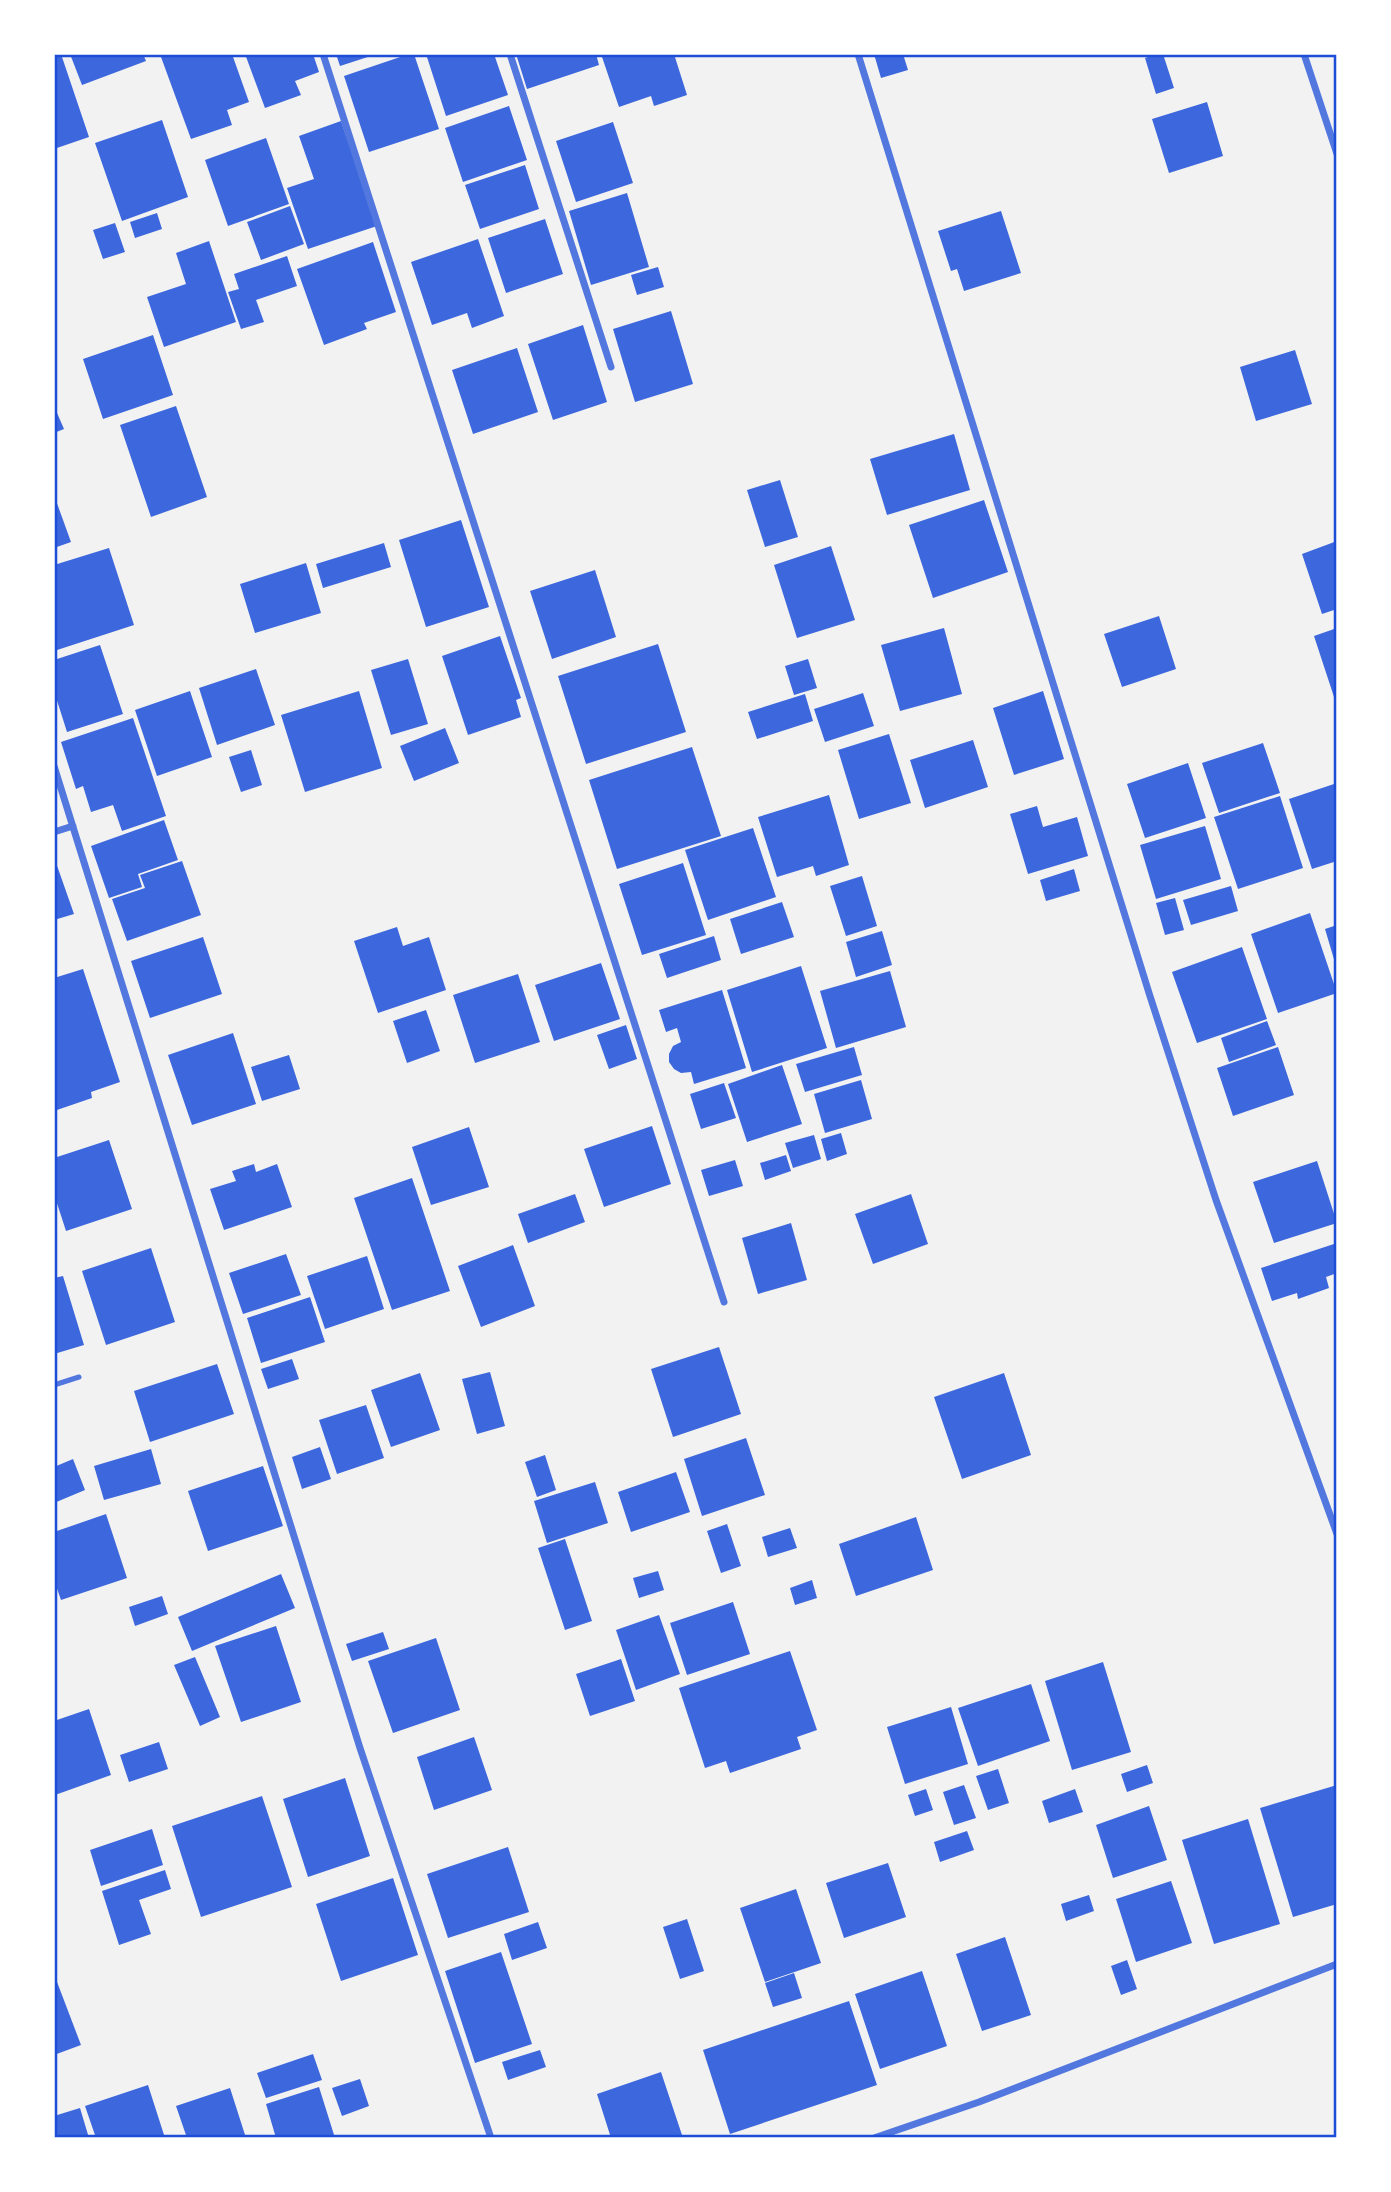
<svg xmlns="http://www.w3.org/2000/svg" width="1391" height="2192" font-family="'Exo 2',sans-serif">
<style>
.building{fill:#3d67dc}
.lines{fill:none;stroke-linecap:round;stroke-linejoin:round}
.service{stroke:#5277de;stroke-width:5}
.minor{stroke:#5277de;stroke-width:7}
.neatline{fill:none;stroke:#1d4ed8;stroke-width:2.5}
</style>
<rect width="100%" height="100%" fill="#f2f2f2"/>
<path class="building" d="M54,54H61L89,137L54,149Z
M70,54H143L146,61L82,85Z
M167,54H232L249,102L227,110L232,125L191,139L161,57Z
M245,54H313L319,72L295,81L301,95L265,108Z
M336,54H374V55L340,66Z
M409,54H414L439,129L369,152L344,76Z
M426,54H494L508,95L446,116Z
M516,54H596L599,65L527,89Z
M601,54H674L687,95L654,106L651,96L619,107Z
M874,54H903L908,70L881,78Z
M1156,54H1163L1174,88L1156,94L1145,58Z
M1207,102L1223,156L1169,173L1152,119Z
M509,106L527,160L463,182L445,128Z
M162,120L188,197L122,221L95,143Z
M341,121L377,226L308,249L287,188L314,179L299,136Z
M613,122L633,183L576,202L556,141Z
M266,138L289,204L228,226L205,160Z
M525,165L539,209L480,229L465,185Z
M627,193L649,267L591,285L569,211Z
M290,206L304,244L261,260L247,222Z
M1001,211L1021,273L964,291L957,269L951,271L938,231Z
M157,213L162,229L135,238L130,222Z
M545,219L563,274L506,293L488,238Z
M115,223L125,252L103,259L93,230Z
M478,239L504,316L472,328L467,313L432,325L411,262Z
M209,241L236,322L164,347L147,297L186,284L176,253Z
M373,242L396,312L364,323L367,329L324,345L297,269Z
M287,256L297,286L256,300L264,322L241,329L228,292L239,289L234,274Z
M658,267L664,287L637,295L631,275Z
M671,311L693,384L635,402L613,329Z
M583,325L607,402L553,420L528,344Z
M153,335L173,395L103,419L83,359Z
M517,348L538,412L473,434L452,370Z
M1295,350L1312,404L1256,421L1240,367Z
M54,406L64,429L54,433Z
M176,406L207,497L151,517L120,425Z
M954,434L970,490L887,515L870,459Z
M780,480L798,537L765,547L747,490Z
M54,495L71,542L54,548Z
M984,500L1008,572L933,598L909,525Z
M461,520L489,607L426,627L399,540Z
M1337,541V609L1322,614L1302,554Z
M384,543L391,567L323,588L316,564Z
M831,546L855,620L797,638L774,565Z
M109,548L134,625L54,651V565Z
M306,563L321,613L255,633L240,584Z
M595,570L616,637L552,659L530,591Z
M1159,616L1176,669L1122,687L1104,634Z
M944,628L962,694L900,711L881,645Z
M1337,628V696L1334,697L1314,636Z
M500,636L521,698L516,700L521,717L468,735L442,656Z
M658,644L686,732L586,764L558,676Z
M100,645L123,714L67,732L54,691V660Z
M408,659L428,724L391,735L371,670Z
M808,659L817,688L794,695L785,666Z
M256,669L275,725L217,745L199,688Z
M190,691L212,757L157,776L135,710Z
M359,691L382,768L305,792L281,715Z
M1043,691L1064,759L1014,775L993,708Z
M863,693L874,726L825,742L814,709Z
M805,694L813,721L757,739L748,712Z
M133,718L166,816L122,831L113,805L91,812L83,786L76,789L61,742Z
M445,728L459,763L414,781L400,746Z
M889,734L911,803L859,819L838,750Z
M973,740L988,787L925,808L910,760Z
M1263,743L1280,793L1219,813L1202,763Z
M692,747L721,836L617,869L589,780Z
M251,750L262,785L241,792L229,757Z
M1188,763L1206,818L1145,838L1127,784Z
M1337,783V861L1312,869L1289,799Z
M829,795L849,865L816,876L813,866L777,877L758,817Z
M1280,796L1303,868L1238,889L1214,817Z
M1037,806L1043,827L1077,817L1088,856L1028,874L1010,814Z
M164,820L178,860L138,874L142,887L109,898L91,846Z
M1205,826L1221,879L1156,899L1140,845Z
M753,828L776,897L708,920L685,850Z
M54,857L74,914L54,920Z
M182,861L201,915L127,941L112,899L145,888L140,875Z
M683,863L706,935L642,955L619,884Z
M1074,869L1080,891L1046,901L1040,880Z
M862,876L877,926L846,936L830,886Z
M1231,886L1238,911L1191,925L1183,900Z
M1175,898L1184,930L1165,935L1156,903Z
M782,902L794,937L741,954L730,919Z
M1310,913L1337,993L1278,1013L1251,934Z
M1337,925V965L1336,966L1325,929Z
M397,927L403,946L429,937L446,990L378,1013L354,941Z
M882,931L892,965L856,977L846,942Z
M714,936L721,960L667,978L659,954Z
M203,937L222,994L150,1018L131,961Z
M1242,947L1267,1019L1197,1043L1172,972Z
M601,963L620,1019L554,1041L535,985Z
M801,966L827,1048L752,1072L727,990Z
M83,969L120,1082L91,1092L92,1098L54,1111V978Z
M890,971L906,1027L836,1048L820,991Z
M518,974L540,1042L475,1063L453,995Z
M722,990L746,1068L694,1084L691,1072L681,1073L674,1069L669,1062V1054L673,1046L681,1042L677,1028L666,1032L659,1010Z
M426,1010L440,1051L407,1063L393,1021Z
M1267,1021L1276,1045L1229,1062L1221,1038Z
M626,1025L637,1059L609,1069L597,1035Z
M233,1033L256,1104L192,1125L168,1055Z
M854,1047L862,1075L805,1092L796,1064Z
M1278,1047L1294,1095L1233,1116L1217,1068Z
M289,1055L300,1089L262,1101L251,1067Z
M782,1065L802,1124L747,1142L728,1084Z
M861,1080L872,1119L825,1133L814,1094Z
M724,1083L736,1118L701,1129L690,1094Z
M652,1126L671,1184L604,1207L584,1149Z
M469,1127L489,1187L431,1205L412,1147Z
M841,1133L847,1154L827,1161L821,1139Z
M814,1135L821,1159L793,1168L785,1143Z
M109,1140L132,1209L66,1231L54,1194V1158Z
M786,1155L791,1171L765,1180L760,1163Z
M735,1160L743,1186L709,1196L701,1170Z
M1317,1161L1337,1223L1274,1243L1253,1182Z
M254,1164L256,1172L277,1164L292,1207L224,1230L210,1189L236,1181L232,1171Z
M412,1178L450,1291L392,1310L354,1198Z
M575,1194L585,1222L528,1243L518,1214Z
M911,1194L928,1244L873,1264L855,1214Z
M791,1223L807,1280L758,1294L742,1238Z
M1337,1243V1273L1326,1277L1329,1288L1298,1299L1297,1293L1272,1301L1261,1268Z
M513,1245L535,1306L481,1327L458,1266Z
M151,1248L175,1322L106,1345L82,1271Z
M286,1254L301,1295L243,1314L229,1273Z
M367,1256L384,1309L325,1329L307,1276Z
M63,1276L84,1345L54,1354V1278Z
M310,1297L325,1342L261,1363L247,1318Z
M719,1347L741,1414L673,1437L651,1369Z
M292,1359L299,1379L268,1389L261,1369Z
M217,1364L234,1414L150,1442L134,1391Z
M490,1372L505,1426L477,1434L462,1379Z
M420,1373L440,1430L391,1447L371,1390Z
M1004,1373L1031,1455L962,1479L934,1397Z
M366,1405L384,1458L337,1474L319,1420Z
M746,1438L765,1495L702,1516L684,1459Z
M320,1447L331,1479L302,1489L292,1457Z
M151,1449L161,1484L104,1500L94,1466Z
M545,1455L556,1490L537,1497L525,1462Z
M73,1459L85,1490L54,1503V1467Z
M263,1466L283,1526L208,1551L188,1491Z
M676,1472L690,1512L631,1532L618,1492Z
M595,1482L608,1523L547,1543L534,1501Z
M106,1514L127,1578L61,1600L54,1580V1532Z
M916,1517L933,1570L856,1596L839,1544Z
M727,1524L741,1566L721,1573L707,1531Z
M790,1528L797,1548L768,1557L762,1537Z
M565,1539L592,1621L565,1630L538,1548Z
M658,1571L664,1590L639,1598L633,1578Z
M281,1574L295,1608L192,1651L178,1617Z
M812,1580L817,1598L795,1605L790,1588Z
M162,1596L168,1614L135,1626L129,1607Z
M733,1602L750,1654L687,1675L670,1623Z
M659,1615L680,1674L636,1690L616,1630Z
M276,1626L301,1702L241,1722L215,1646Z
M383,1632L389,1649L352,1661L346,1644Z
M436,1638L460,1710L393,1733L368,1661Z
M790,1651L817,1730L797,1737L801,1749L730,1773L726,1761L705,1768L679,1688Z
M195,1657L220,1717L200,1726L174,1665Z
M621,1659L635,1701L590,1716L576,1674Z
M1103,1662L1131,1752L1072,1770L1045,1681Z
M1031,1684L1050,1741L978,1766L958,1708Z
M951,1707L968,1764L905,1784L887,1727Z
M89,1709L111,1775L55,1795L54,1721Z
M474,1737L492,1790L434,1810L417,1757Z
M159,1742L168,1769L129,1782L120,1755Z
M1147,1765L1153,1783L1127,1792L1121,1774Z
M998,1769L1009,1803L988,1810L976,1776Z
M345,1778L370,1856L308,1877L283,1799Z
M964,1785L976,1818L954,1825L943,1792Z
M1337,1785V1904L1293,1917L1260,1808Z
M926,1789L933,1810L915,1816L908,1795Z
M1075,1789L1083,1812L1049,1823L1042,1801Z
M262,1796L292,1887L201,1917L172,1826Z
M1149,1806L1167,1860L1113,1878L1096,1825Z
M1248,1819L1280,1924L1214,1944L1182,1840Z
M152,1829L163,1865L101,1886L90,1850Z
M967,1831L974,1850L940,1862L934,1842Z
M508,1847L529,1912L448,1938L427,1874Z
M888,1863L906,1917L844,1938L826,1883Z
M165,1870L171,1889L139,1900L151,1934L119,1945L102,1891Z
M393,1878L418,1955L341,1981L316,1904Z
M1171,1881L1192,1943L1136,1962L1116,1899Z
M796,1889L821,1963L765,1982L740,1908Z
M1089,1895L1094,1911L1066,1921L1061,1904Z
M687,1919L704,1971L680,1979L663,1927Z
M538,1922L547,1948L512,1960L504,1934Z
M1005,1937L1031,2015L982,2031L956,1954Z
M501,1952L532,2044L475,2063L445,1971Z
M1127,1960L1137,1989L1121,1995L1111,1966Z
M922,1971L947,2046L880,2069L855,1994Z
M794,1973L802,1998L773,2007L765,1983Z
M54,1974L81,2045L54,2055Z
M849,2001L877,2085L730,2134L703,2050Z
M540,2050L546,2067L508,2080L502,2062Z
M313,2054L322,2080L266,2098L257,2073Z
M661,2072L683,2138H611L597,2094Z
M360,2079L369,2106L342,2116L332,2088Z
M148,2085L165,2138H96L85,2106Z
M319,2087L335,2138H276L266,2104Z
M230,2088L246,2138H187L176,2106Z
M80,2108L89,2138H54V2116Z"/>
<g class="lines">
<path class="service" d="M54,1385L79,1377"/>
<path class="minor" d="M323,54L724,1302
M510,54L611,367
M858,54L1149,993L1216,1200L1337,1534
M1304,54L1337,154
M54,766L360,1748L491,2138
M54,832L73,826
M874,2138L979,2102L1337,1964"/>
</g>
<rect width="1391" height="2192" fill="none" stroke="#ffffff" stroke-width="112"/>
<rect x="56" y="56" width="1279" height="2080" class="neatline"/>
</svg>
